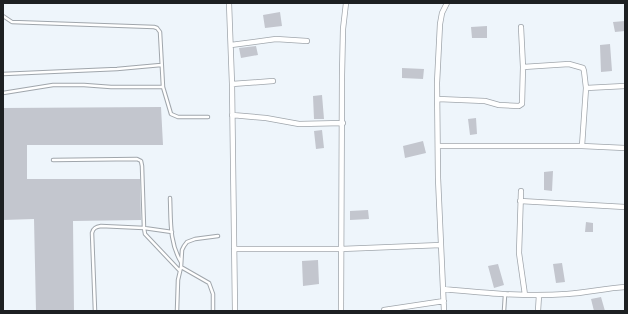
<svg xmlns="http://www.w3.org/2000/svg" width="628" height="314" font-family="'Titillium Web',sans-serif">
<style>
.building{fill:#c3c6ce}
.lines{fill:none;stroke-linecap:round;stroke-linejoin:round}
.service-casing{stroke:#a0a6ac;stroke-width:4.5}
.minor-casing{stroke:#a0a6ac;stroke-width:6}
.service{stroke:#fff;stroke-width:2.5}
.minor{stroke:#fff;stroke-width:4.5}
</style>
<rect width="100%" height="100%" fill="#eef5fb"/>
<path class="building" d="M280,12L282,26L265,28L263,15Z
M625,21V31L615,32L613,22Z
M487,26V38H472L471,27Z
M610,44L612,71L601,72L600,45Z
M256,46L258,55L241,58L239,48Z
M402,68L424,69L423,79L402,78Z
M322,95L324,119H314L313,96Z
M161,107L163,145H27V179H140L141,220L73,221L74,311H36L34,219L3,220V108Z
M476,118L477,134L470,135L468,119Z
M322,130L324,148L316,149L314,131Z
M423,141L426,153L405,158L403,146Z
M553,171L552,191L544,190V172Z
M368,210L369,219L350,220V211Z
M586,222L593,223V232H585Z
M318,260L319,284L303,286L302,261Z
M562,263L565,282L556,283L553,264Z
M498,264L504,285L494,288L488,266Z
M601,297L605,311H594L591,299Z"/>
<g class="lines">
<defs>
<path id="service" d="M3,16L12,22L154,27L157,28L160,32L163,87L171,114L178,117H208
M3,74L117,69L161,65
M3,93L53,85H84L111,87H163
M53,160L137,159L141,161L142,166L144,228L145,234L180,271
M170,198C171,220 169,242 181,262
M181,267L209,283L213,294V311
M95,311L92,233C93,228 96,227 101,226L144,228L172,232
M177,311L178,280L181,267L182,250L184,246L187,242L195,239L218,236
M504,311L505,295"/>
<path id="minor" d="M229,3L232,84L235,311
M231,45L276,39L307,41
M523,67L569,64L583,68L584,71L586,88L625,86
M232,84L273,81
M438,99L485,101L499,105L519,106L522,104L523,67L521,27
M232,115L266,118L299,124L343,123
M438,146H582L625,148
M582,146L586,88
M521,191L519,253L525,295
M520,201L625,207
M234,249H341L441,245
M443,289C484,293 526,297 567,294C586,293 606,288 625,287
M384,310L444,301
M341,311L342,75L343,29L346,3
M444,311L438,178L437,83L440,24L442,13L447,3
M538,311L539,295"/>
</defs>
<use href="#service" class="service-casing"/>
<use href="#minor" class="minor-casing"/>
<use href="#service" class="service"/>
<use href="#minor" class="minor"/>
</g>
<rect width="628" height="314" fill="none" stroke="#1d2022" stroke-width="8"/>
</svg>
